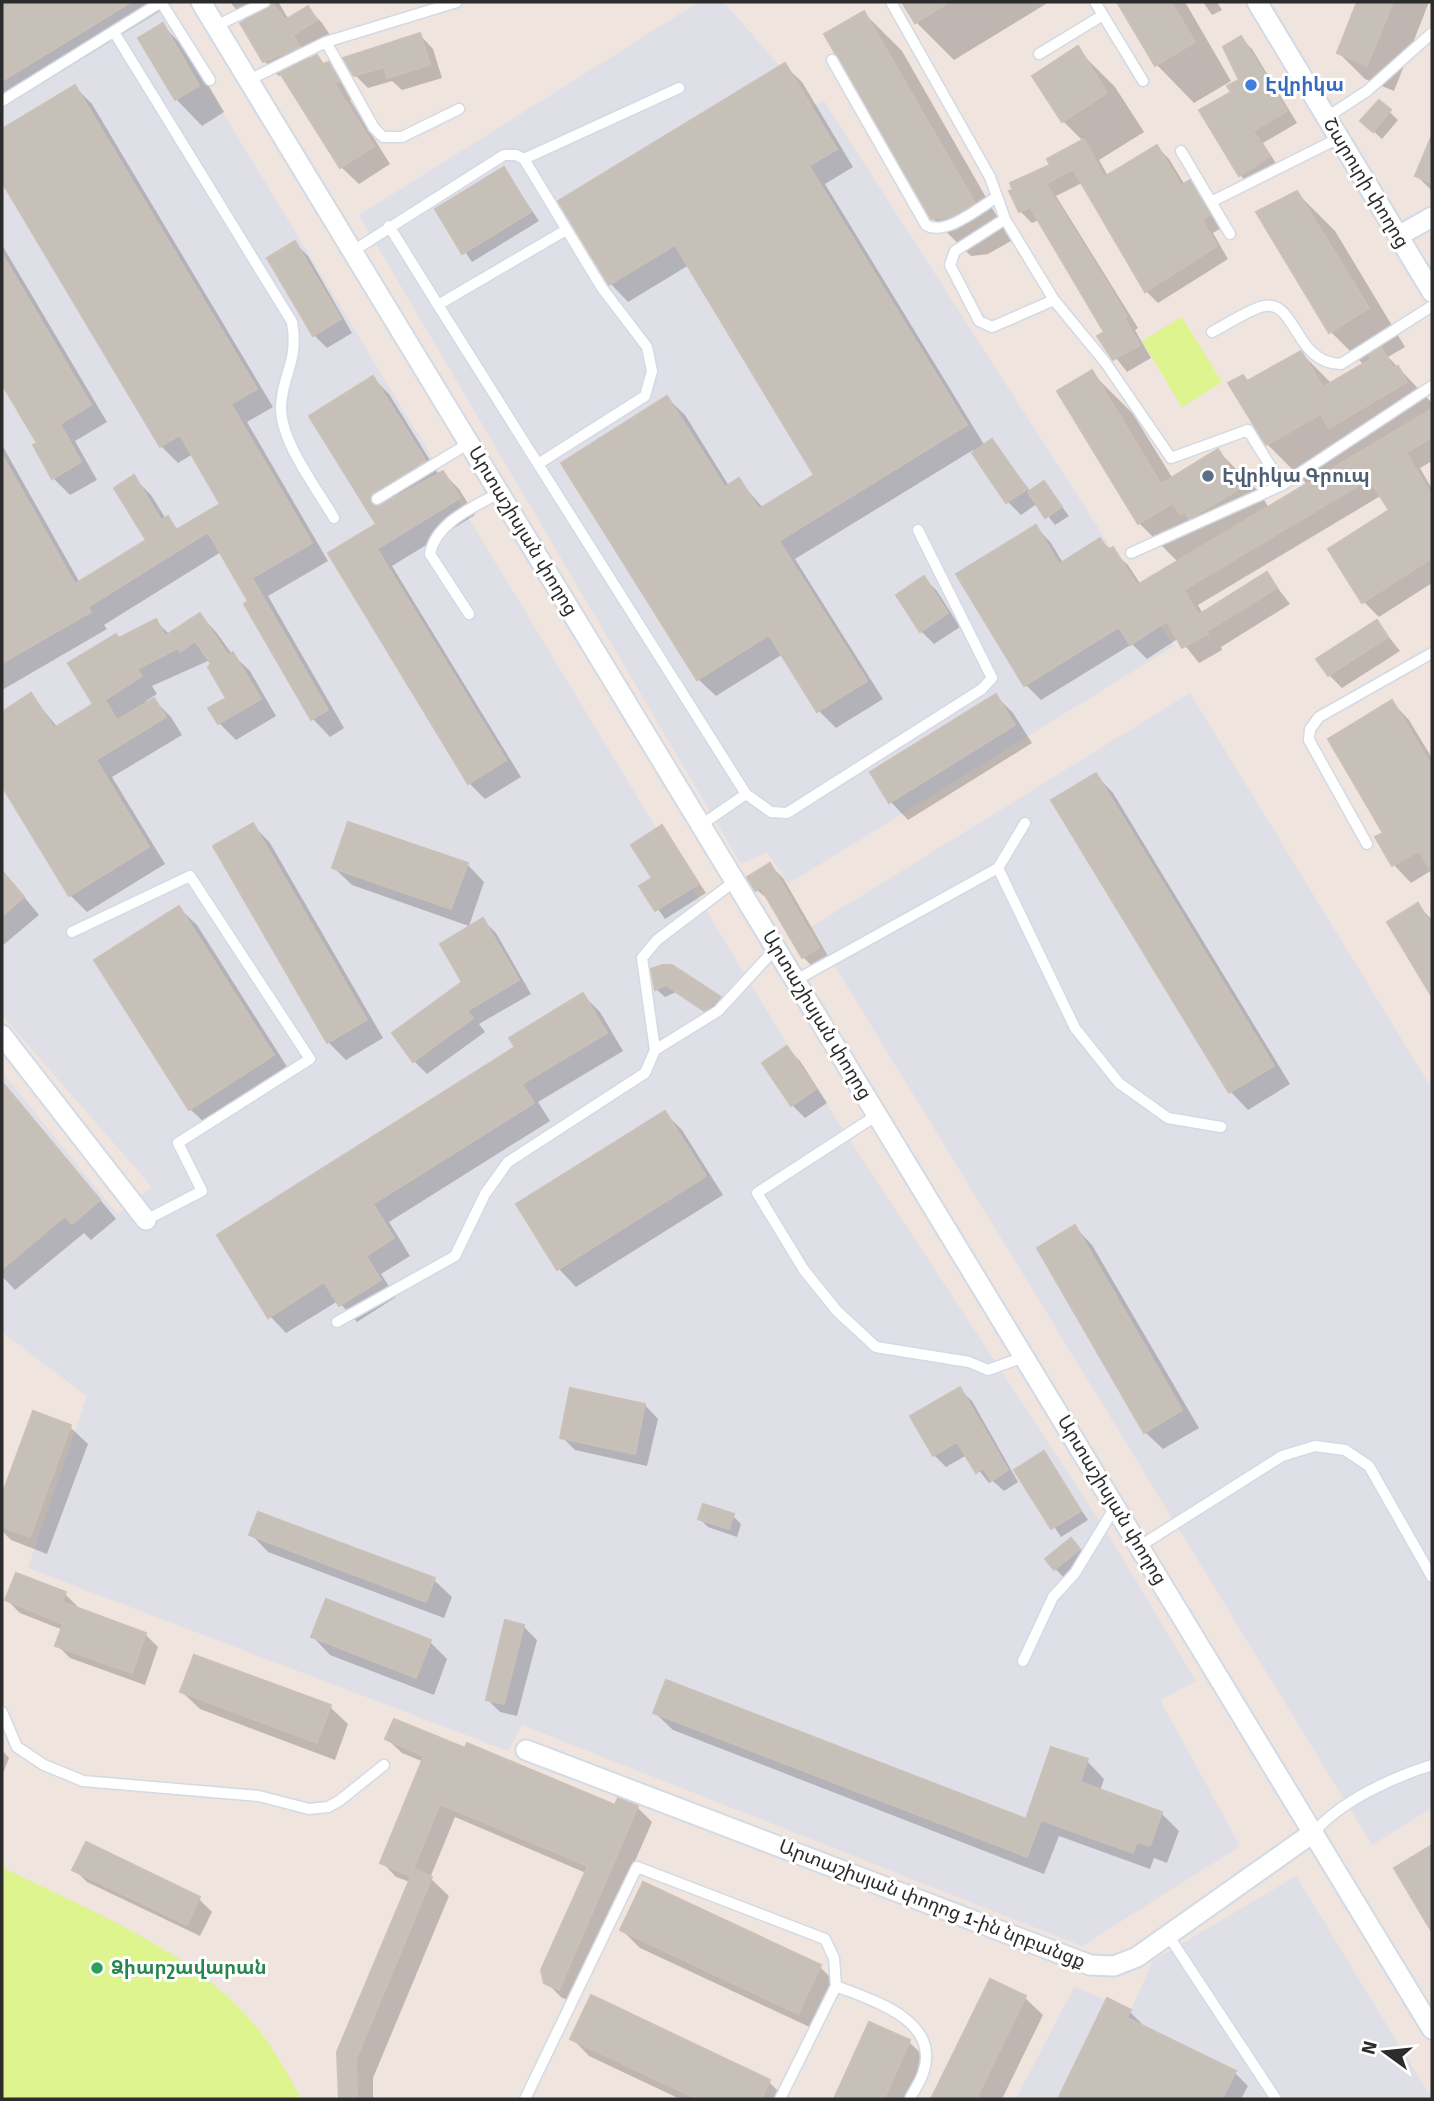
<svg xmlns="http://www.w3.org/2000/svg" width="1434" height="2101" font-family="Signika,'Noto Sans Armenian',sans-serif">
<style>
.industrial{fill:#dfdfe7}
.pitch{fill:#ddf48f}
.shadow{fill:#0003}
.building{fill:#c7c0b9;stroke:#cbc0b7;stroke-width:2}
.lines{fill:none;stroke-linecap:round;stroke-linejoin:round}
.lane-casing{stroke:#d2dae6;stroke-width:13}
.street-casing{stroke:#d2dae6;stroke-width:23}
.lane{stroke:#fff;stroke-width:10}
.street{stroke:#fff;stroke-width:19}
.shop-dot{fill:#3f7fe0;stroke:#fff;stroke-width:2.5}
.service-dot{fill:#5c6f8a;stroke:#fff;stroke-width:2.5}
.leisure-dot{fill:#2e9e5b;stroke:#fff;stroke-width:2.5}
.labels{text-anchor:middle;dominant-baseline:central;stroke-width:6;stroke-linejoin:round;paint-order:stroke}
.shop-label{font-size:19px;font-weight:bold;fill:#366cbe;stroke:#fff;text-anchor:start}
.street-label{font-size:19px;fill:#2c2c2c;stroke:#fff}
.service-label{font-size:19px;font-weight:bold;fill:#4e5e75;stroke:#fff;text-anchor:start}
.leisure-label{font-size:19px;font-weight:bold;fill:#27864d;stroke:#fff;text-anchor:start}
</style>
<rect width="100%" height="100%" fill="#efe4de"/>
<path class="industrial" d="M2,2H156L787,1044L1110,1537L1196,1681L1160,1700L1240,1846L1082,1946L522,1725L508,1751L28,1568L87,1396L2,1332V1072L117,1214L152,1187L2,1015Z
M699,2H724L779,66L785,63L811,106L824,101L1174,646L788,884L767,852L741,864L359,215Z
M1190,693L1432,1089V1808L1372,1845L811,927Z
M1296,1876L1432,2099H1016L1074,1987L1131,2010L1153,1961Z"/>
<path class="pitch" d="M1182,317L1222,382L1182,407L1142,341Z
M2,1867C103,1918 220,1959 280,2061C287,2074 296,2086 300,2099H2Z"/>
<path class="shadow" d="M2,2H161L165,8L2,108Z
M230,2H281L279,3L289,20L308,8L322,23L330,35L306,50L312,59L316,57L325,65L328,64L346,82L355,99L350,100L390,164L359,184L341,167L283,74L279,76L264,61L246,21Z
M904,2H1049L954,60L916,22Z
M1119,2H1185L1231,81L1194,103L1157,65Z
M1203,2H1217L1222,10L1212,15Z
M1359,2H1429L1394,91L1365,79L1339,53Z
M864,13L902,51L1011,241L988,254L971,256L932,218Z
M162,25L189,52L224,112L202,126L176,99Z
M420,35L433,49L442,78L402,90L392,81L368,88L355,75Z
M1241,38L1252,49L1297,123L1263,143L1279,168L1251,186L1240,175L1233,93L1241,81Z
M1077,49L1115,87L1144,132L1099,160L1108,176L1157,147L1169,159L1185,185L1189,182L1202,195L1221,228L1213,233L1228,259L1158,303L1146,291L1082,183L1056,196L1138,328L1135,330L1151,358L1127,372L1100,337L1107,333L1039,220L1032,223L1020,211L1052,166L1084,142L1063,121L1035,76Z
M784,65L802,82L853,167L825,184L985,446L992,441L1031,492L1044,483L1069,516L1055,525L1038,503L1021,515L1008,502L973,450L795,559L883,699L836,728L819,711L783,654L716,696L698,679L667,398L685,415L729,486L739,480L763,508L817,476L689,265L628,302L611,284L561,202Z
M75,87L92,104L273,407L247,422L328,561L268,596L344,728L330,737L313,719L246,604L250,602L221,552L104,625L107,629L2,690V445L80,583L148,540L133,477L151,495L166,519L179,530L223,504L193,454L178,463L161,446L2,179V131Z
M1379,102L1398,120L1382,139L1371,129Z
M1432,138V191L1417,176Z
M504,169L539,221L472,262L437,210Z
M1297,193L1335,231L1405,347L1388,357L1432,403V461L1420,468L1432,489V583L1379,617L1364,602L1392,511L1382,495L1198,605L1203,614L1267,574L1290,604L1221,647L1222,650L1199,663L1179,638L1147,659L1132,644L1041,700L1026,685L1036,527L1051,543L1063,563L1100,540L1128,565L1141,585L1179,563L1139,523L1091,372L1133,414L1173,479L1218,451L1260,493L1269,508L1308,485L1267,444L1248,382L1301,353L1332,384L1364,365L1331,332Z
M295,243L308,256L352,333L327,348L314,335Z
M2,245L107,422L75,441L97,480L70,495L53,478L39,444L2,381Z
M373,378L389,394L439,475L443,473L459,489L475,515L392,566L521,777L485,799L469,783L330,554L378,525L311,416Z
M924,578L937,591L960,627L934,644L921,631Z
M200,615L216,632L232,654L250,671L276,716L236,740L219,723L229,699L210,660L152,686L157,694L146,701L147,704L154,700L171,717L182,735L112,777L165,864L87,912L70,895L2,783V714L31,695L58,728L95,705L120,640L156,621L170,635Z
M1377,622L1400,651L1342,688L1329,675Z
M996,696L1013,713L1032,743L908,820L891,802L872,772Z
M1392,702L1409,720L1432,758V870L1411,883L1394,865L1378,838L1386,833Z
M1096,775L1113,793L1290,1084L1248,1110L1231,1092L1053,801Z
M253,825L270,843L383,1038L346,1060L328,1042Z
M662,828L706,893L665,919L642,886L654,878Z
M467,864L484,882L469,926L352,885L334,868Z
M770,865L783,878L831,961L816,970L803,957L771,902L757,890Z
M2,870L39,915L2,946Z
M1418,905L1432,920V994L1389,923Z
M179,908L197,925L291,1073L208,1126L190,1109Z
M483,920L496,933L531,994L479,1024L485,1032L427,1074L414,1061L465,983Z
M672,967L720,999L728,1007L714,1018L676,992L665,997L656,989Z
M583,995L600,1012L623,1051L538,1102L550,1121L389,1222L410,1256L381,1274L396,1297L357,1322L338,1301L286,1333L270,1316L219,1236L518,1048Z
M787,1048L800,1061L827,1103L805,1118L792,1105Z
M2,1081L116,1219L91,1240L84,1233L15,1290L2,1276Z
M665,1113L682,1130L723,1195L576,1287L559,1269L519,1205Z
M1075,1227L1092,1245L1199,1428L1163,1449L1145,1432Z
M960,1390L972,1401L1018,1482L1004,1491L993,1481L989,1483L967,1455L946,1467L934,1455L913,1417Z
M645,1405L658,1419L647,1466L575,1450L562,1437Z
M34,1414L70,1427L88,1444L47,1554L11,1540L2,1531V1500Z
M1044,1453L1088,1520L1061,1537L1017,1470Z
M733,1516L741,1524L737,1537L708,1527L700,1519Z
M251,1534L434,1580L452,1597L444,1618L268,1552Z
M1079,1548L1087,1558L1064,1578L1047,1560Z
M65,1594L78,1607L77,1610L145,1634L158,1647L145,1685L70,1658L57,1645L63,1630L20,1613L7,1600Z
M524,1627L537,1640L517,1716L500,1712L487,1699Z
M313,1637L430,1642L447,1659L434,1695L330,1655Z
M182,1692L330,1707L348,1724L335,1760L200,1709Z
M655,1713L1027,1821L1087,1761L1104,1779L1100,1791L1161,1813L1179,1831L1167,1863L1154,1858L1150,1869L1059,1836L1044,1874L673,1730Z
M387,1739L616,1807L619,1800L637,1807L652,1822L573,2003L561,1997L546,1982L586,1873L455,1817L430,1878L449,1896L373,2078V2099H341L339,2052L410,1882L396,1877L382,1862L424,1762L402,1753Z
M2,1750L9,1758L2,1776Z
M74,1869L199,1899L212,1912L200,1936L87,1882Z
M622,1930L820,1967L837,1984L816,2030L640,1948Z
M991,1981L1025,1998L1043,2015L1002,2099H933Z
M1108,2001L1130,2012L1143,2025L1142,2027L1235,2073L1248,2086L1241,2099H1060Z
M870,2024L909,2042L927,2059L909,2099H836Z
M572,2038L769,2082L786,2099H680L589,2056Z"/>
<path class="building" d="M2,2H131L2,81Z
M272,2L285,20L308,6L317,20L293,35L300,47L263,62L240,23L268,9Z
M902,2H949L915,23Z
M1117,2H1171L1195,42L1155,66Z
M1357,2H1393L1367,66L1337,53Z
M864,11L975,203L950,217L931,219L824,34Z
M163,23L199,86L175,100L138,38Z
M420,33L430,65L387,78L384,67L354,76L343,58Z
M1241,36L1287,111L1253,131L1270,156L1239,176L1199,110L1231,92L1227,86L1239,80L1223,47Z
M1078,46L1107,93L1062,122L1032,76Z
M317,55L323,64L329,62L339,81L334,83L374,146L340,168L280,73Z
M785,63L837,149L809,166L967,425L779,541L867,681L817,712L769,635L697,680L561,463L667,396L725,487L739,478L759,509L814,475L675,245L609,285L558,201Z
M75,85L257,389L231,404L312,543L252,578L328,710L311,720L244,604L248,601L208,532L88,607L91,612L2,663V455L75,584L146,540L114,488L134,475L161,520L168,516L176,530L220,504L180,435L160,447L2,182V129Z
M1379,100L1391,110L1373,132L1360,121Z
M1432,135V183L1415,176Z
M1084,139L1104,177L1157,145L1181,185L1190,180L1210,215L1202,220L1217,246L1145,292L1073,169L1046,184L1127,316L1124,317L1140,345L1113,360L1097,336L1104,332L1030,207L1019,212L1009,191L1013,190L1010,183L1050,165L1047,159Z
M504,167L531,212L462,254L435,209Z
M1297,191L1369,308L1329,333L1256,212Z
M295,241L341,319L313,336L267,258Z
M2,254L91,405L60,424L81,462L52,479L33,445L37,443L2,384Z
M1381,347L1393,368L1398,366L1407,382L1329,428L1321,414L1266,445L1228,383L1243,375L1247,381L1301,351L1323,387L1371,359L1369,355Z
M1092,370L1161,484L1218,449L1242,487L1189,519L1185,511L1180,514L1173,503L1138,524L1057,391Z
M373,376L426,461L373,493L371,503L381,505L443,471L460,498L377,549L506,760L468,784L328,553L376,524L309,416Z
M1432,409V437L1406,453L1432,496V558L1362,603L1328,549L1389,510L1369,479L1184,590L1198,615L1267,572L1277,588L1207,631L1208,634L1182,648L1167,621L1130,645L1119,627L1024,686L956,574L1036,525L1059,564L1100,538L1108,550L1113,547L1137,585Z
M992,439L1027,489L1006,503L972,453Z
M1044,481L1062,507L1045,518L1028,492Z
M924,576L948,613L920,632L896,595Z
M200,613L228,655L233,652L261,699L218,724L208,708L226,698L208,667L211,664L195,641L180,652L178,648L137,669L142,676L105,700L117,720L154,698L166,717L96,760L149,847L69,896L2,786V712L31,693L54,728L93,704L68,663L116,634L119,638L156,619L165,636Z
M1377,620L1388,637L1328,676L1316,659Z
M996,694L1015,725L889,803L870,772Z
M1392,700L1432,767V872L1419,851L1392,866L1375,837L1383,833L1328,739Z
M1096,773L1274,1066L1229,1093L1051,800Z
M348,822L468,863L451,909L332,868Z
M253,823L367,1020L327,1043L213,846Z
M662,825L699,884L655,911L639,886L652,878L631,845Z
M770,863L819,948L802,958L761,888L755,891L747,877Z
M2,871L24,897L2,916Z
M1418,903L1432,926V997L1387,922Z
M179,906L274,1055L189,1110L94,960Z
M483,918L519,980L467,1011L473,1018L413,1062L392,1033L462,982L440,944Z
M662,965H672L721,997L704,1011L666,985L655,990L651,969Z
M583,993L607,1033L522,1084L534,1103L373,1204L394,1238L366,1256L381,1280L339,1306L324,1282L268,1318L217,1235L515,1047L509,1038Z
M787,1046L816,1089L791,1106L762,1063Z
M2,1082L100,1200L72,1224L65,1216L2,1269Z
M665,1111L706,1176L557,1270L516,1204Z
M1075,1225L1182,1410L1144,1433L1037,1248Z
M960,1387L1008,1470L991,1481L983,1468L976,1473L957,1442L933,1456L910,1416Z
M570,1388L645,1404L635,1454L560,1438Z
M33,1411L71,1425L30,1537L2,1527V1495Z
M1044,1451L1081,1511L1051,1529L1014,1470Z
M703,1504L734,1514L729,1529L698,1519Z
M258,1512L435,1578L426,1602L249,1535Z
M1071,1538L1080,1549L1054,1570L1045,1559Z
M16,1573L66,1592L62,1602L146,1633L132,1673L55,1646L63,1624L5,1600Z
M326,1599L431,1640L416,1678L311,1637Z
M505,1620L524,1625L504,1704L486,1700Z
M194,1655L331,1705L317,1743L180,1692Z
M666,1680L1026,1819L1051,1747L1088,1759L1080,1782L1162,1812L1150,1846L1137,1842L1133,1853L1041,1820L1027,1857L653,1713Z
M394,1719L465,1748L467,1743L615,1805L618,1798L638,1806L559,1990L544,1983L541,1970L588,1866L440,1804L410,1876L380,1863L424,1756L385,1739Z
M86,1842L200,1897L187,1925L72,1870Z
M1432,1845V1932L1394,1868Z
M414,1869L432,1877L356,2059L357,2099H339L337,2052Z
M643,1882L821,1965L798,2014L620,1930Z
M990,1979L1026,1996L976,2099H931Z
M591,1995L770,2080L761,2099H697L570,2039Z
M1107,1998L1131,2010L1127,2018L1236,2071L1222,2099H1058Z
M869,2022L910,2040L884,2099H834Z"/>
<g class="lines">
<defs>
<path id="lane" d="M161,2L210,80
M891,2L990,177L1005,219L1054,300L1105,362L1171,458L1248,430L1282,485
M1095,2L1143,81
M216,26L265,2
M114,32L292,322C299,361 283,372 281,406C280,441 316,487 334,518
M326,42L374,128L383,137H402L459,109
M1039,54L1103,15
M832,60L926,225C945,237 980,207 997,197
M249,80L326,42L457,2
M2,101L161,2
M1327,117L1367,91L1432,33
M1181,151L1230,234
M524,159L679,88
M1211,202L1339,138
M1005,219L955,251L950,265L979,321L992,327L1054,300
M389,226L438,305
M353,251L504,155H516L524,159L602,288L647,347L652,371L645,396L538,464L746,794L771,812L787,813L982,689L992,678L918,530
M1212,332C1227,324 1244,313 1260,307C1297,295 1293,364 1341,364L1432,306
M538,464L438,305L566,230
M377,499L469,443
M1131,553L1282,485L1432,386
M469,614L430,554C436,522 474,507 499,493
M701,825L746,794
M1367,844L1309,740L1310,729L1319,717L1432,653
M998,868L1075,1028L1119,1083L1168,1118L1221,1127
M72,932L190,876L310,1059L178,1143L202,1191L146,1220
M796,980L998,868L1025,823
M655,1050L718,1011L776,948
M877,1115L757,1193L804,1270L837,1311L876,1347L969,1362L988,1370L1024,1357
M337,1322L455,1256L485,1194L508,1162L645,1073L655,1050L642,958L657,940L735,881
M1140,1546L1282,1456L1315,1446L1345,1450L1369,1466L1432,1577
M1023,1661L1053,1597L1075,1573L1115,1507
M2,1712L17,1747L44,1765L83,1781L259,1796L309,1809L328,1807L339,1801L384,1765
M1314,1832C1343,1800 1391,1778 1432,1765
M1168,1935L1276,2099
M836,1986C871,2000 939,2019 924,2070C922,2080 914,2090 910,2099
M525,2099L637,1867L825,1939L834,1958L836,1986L780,2099"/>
<path id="street" d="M201,2L1432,2029
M1257,2L1432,292
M1398,236L1432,217
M2,1035L146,1220
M526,1750L1090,1965L1114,1966L1137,1957L1314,1832"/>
</defs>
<use href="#lane" class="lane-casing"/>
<use href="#street" class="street-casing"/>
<use href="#lane" class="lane"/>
<use href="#street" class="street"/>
</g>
<circle class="shop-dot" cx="1251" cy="85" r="7"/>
<circle class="service-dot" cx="1208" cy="476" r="7"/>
<circle class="leisure-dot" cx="97" cy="1968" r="7"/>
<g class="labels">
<g class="shop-label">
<text x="1265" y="85">Էվրիկա</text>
</g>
<g class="street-label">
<text transform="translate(1366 183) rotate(59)">Շարուրի փողոց</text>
<text transform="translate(523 531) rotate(59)">Արտաշիսյան փողոց</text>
<text transform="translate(817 1015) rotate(59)">Արտաշիսյան փողոց</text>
<text transform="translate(1112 1500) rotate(59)">Արտաշիսյան փողոց</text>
<text transform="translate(932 1904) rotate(21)">Արտաշիսյան փողոց 1-ին նրբանցք</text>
</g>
<g class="service-label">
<text x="1222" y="476">Էվրիկա Գրուպ</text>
</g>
<g class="leisure-label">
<text x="111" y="1968">Ձիարշավարան</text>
</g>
</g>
<rect width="1434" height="2101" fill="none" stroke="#2c2c2c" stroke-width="7"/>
<g transform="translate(1385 2052) rotate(285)" stroke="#ffffff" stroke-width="5" paint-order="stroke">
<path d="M0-5L12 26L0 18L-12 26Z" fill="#2c2c2c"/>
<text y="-10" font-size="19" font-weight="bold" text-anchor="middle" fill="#2c2c2c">N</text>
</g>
</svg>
